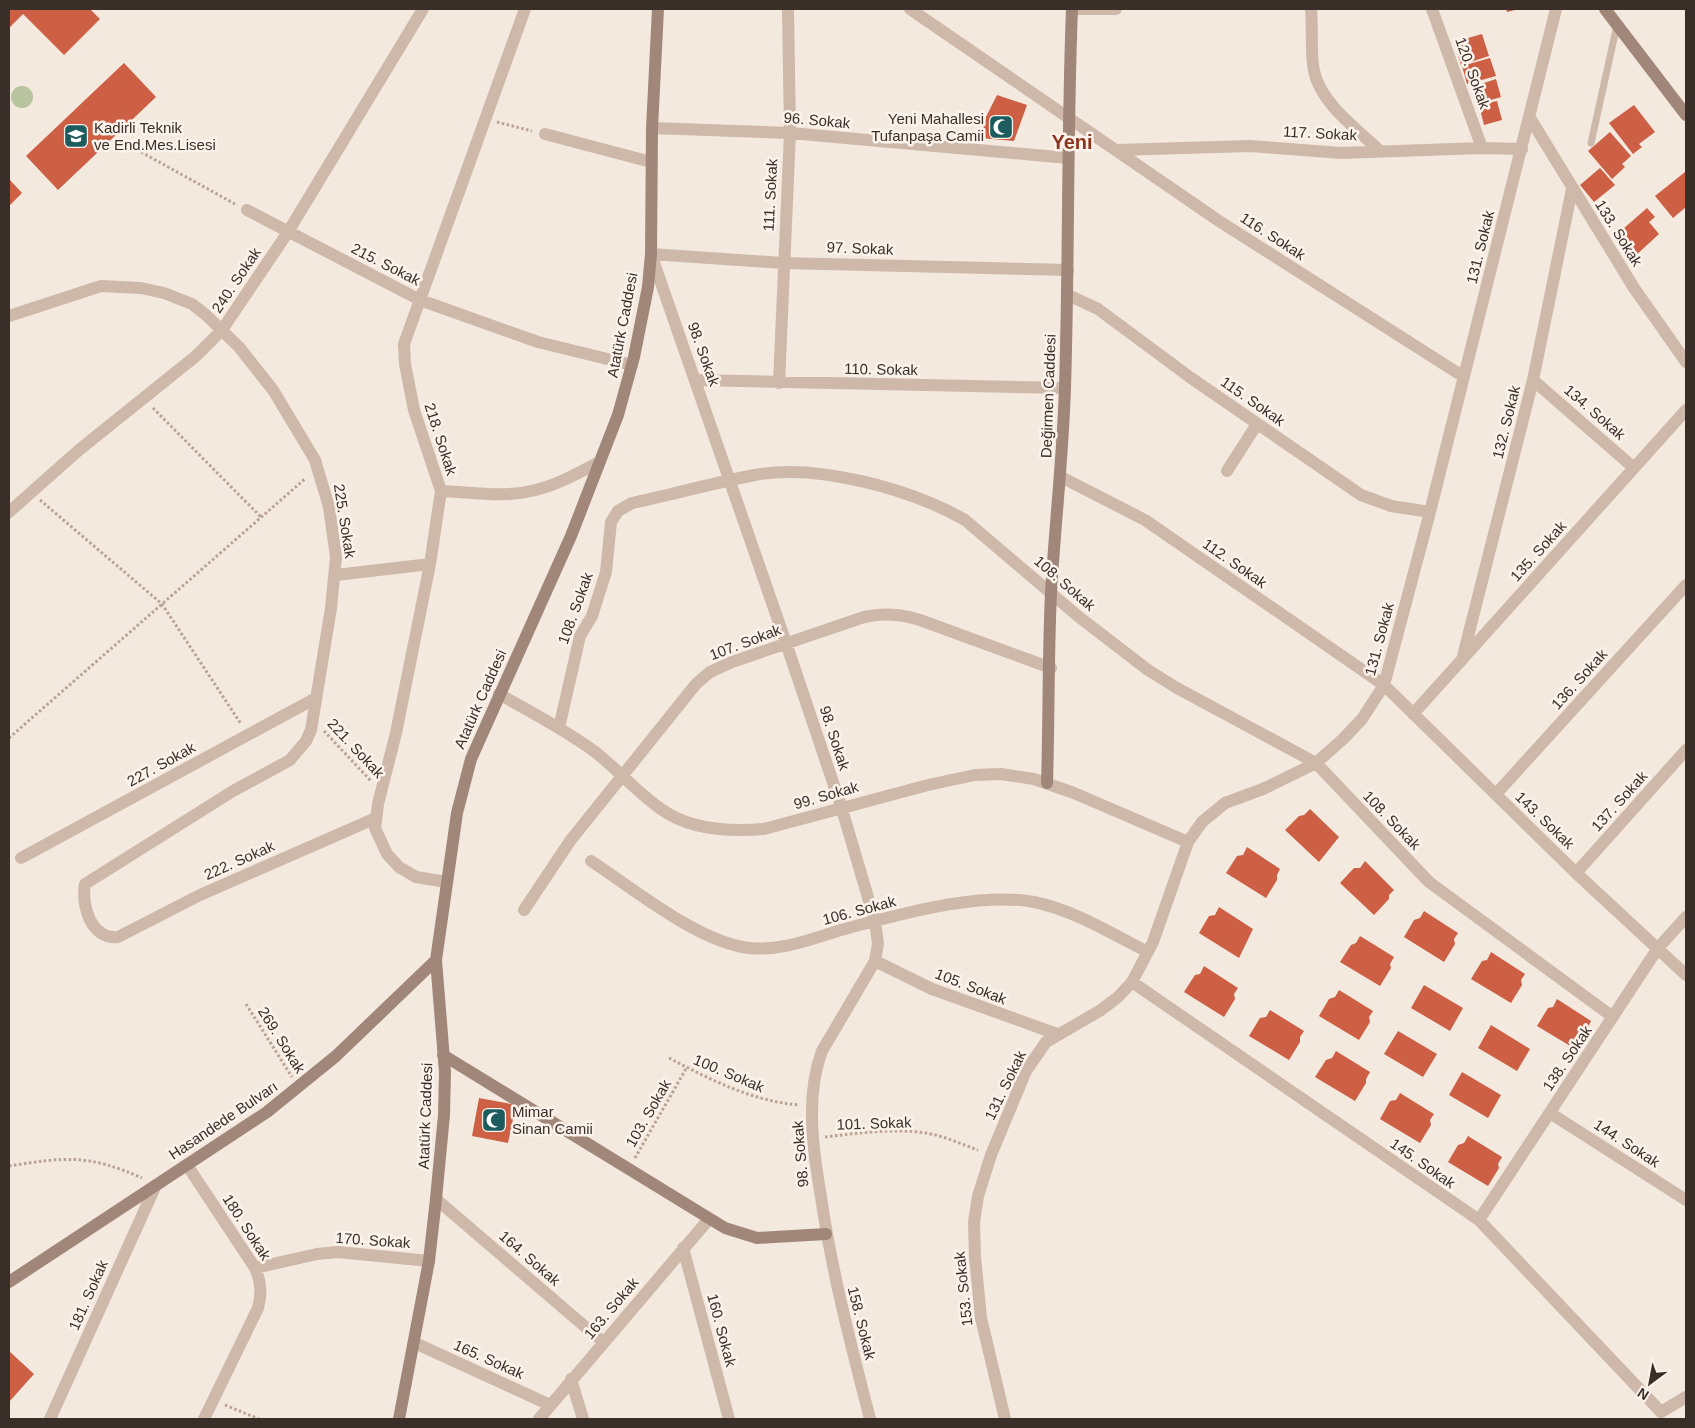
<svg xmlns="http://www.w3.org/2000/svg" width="1695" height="1428" font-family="Helvetica,sans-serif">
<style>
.green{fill:#b8c49d}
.building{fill:#cc5f44}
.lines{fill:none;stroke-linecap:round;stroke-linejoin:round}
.path{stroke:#b9a293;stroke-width:3;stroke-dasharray:2.5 2.5;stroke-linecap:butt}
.lane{stroke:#cdb8a9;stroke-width:7}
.street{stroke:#cdb8a9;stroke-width:12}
.secondary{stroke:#a1867a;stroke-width:12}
.labels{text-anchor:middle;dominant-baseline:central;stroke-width:5;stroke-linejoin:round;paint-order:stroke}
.street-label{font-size:15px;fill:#3a2e29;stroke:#fbf3eb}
.poi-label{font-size:15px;fill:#3a2e29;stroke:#fbf3eb;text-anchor:start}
.district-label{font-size:20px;font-weight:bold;fill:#8d341e;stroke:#fbf3eb}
</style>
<rect width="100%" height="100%" fill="#f4e9de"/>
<path class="green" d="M11 97a11 11 0 1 1 22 0a11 11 0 1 1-22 0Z"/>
<path class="building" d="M9,9H90L100,19L64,55L23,14L9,28Z
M1506,9H1519L1507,12Z
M1482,34L1489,56L1461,65L1454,42Z
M1490,58L1496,76L1467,84L1462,66Z
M124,63L156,97L58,190L26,156Z
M1496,79L1501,97L1477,104L1472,87Z
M997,95L1027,105L1014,141L981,138L986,117Z
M1497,101L1502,120L1484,125L1479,105Z
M1634,105L1655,132L1639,144L1642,147L1633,154L1609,123Z
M1610,132L1631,156L1622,164L1625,167L1612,179L1588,151Z
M1600,168L1615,185L1594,202L1580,185Z
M1685,172L1686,207L1673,218L1655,196Z
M9,179L22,193L9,206Z
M1647,208L1655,217L1649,222L1659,234L1634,257L1615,236Z
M1310,809L1339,837L1319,862L1285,830L1299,816L1304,815Z
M1247,847L1280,869L1277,875V880L1266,898L1226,873L1237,856L1243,855Z
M1365,861L1394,890L1389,895V899L1374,915L1340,883L1354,868H1360Z
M1219,907L1253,929L1239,958L1199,933L1209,916L1215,915Z
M1424,911L1458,933L1454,939L1455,944L1444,962L1404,937L1414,920L1420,918Z
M1360,936L1394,957L1390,964L1391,968L1380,986L1340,962L1351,945L1356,943Z
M1491,952L1525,974L1521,980L1522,985L1511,1003L1471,979L1482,961L1487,960Z
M1204,966L1238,988L1234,994L1235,999L1224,1017L1184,992L1195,975L1200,974Z
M1424,985L1463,1008L1450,1031L1411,1008Z
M1339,990L1373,1011L1369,1017L1370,1022L1359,1040L1319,1016L1329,999L1335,997Z
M1557,999L1591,1021L1588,1027V1032L1577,1050L1537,1026L1548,1008L1553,1007Z
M1270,1010L1304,1031L1300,1037V1042L1289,1060L1249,1036L1260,1018L1266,1017Z
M1491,1025L1530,1049L1517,1071L1478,1048Z
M1398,1031L1437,1054L1423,1077L1384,1054Z
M1336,1051L1370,1072L1366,1079V1083L1355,1101L1315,1077L1326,1060L1332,1058Z
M1462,1072L1501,1095L1488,1118L1449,1095Z
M1400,1093L1434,1114L1430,1120L1431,1125L1420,1143L1380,1119L1390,1101L1396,1100Z
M479,1098L516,1105L508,1143L472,1136Z
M1468,1136L1502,1157L1498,1164L1499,1168L1488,1186L1448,1162L1458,1145L1464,1143Z
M9,1351L34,1374L9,1402Z"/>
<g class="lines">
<path class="path" d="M497,122L532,131
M141,152L235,204
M153,408L261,517
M40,500L162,604L241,724
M324,731L371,781
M9,738L306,478
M246,1004L292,1077
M669,1058C711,1080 752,1101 799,1105
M825,1137C859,1133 893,1128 926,1133C944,1136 961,1144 978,1150
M635,1158L687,1067
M9,1166C66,1157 88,1154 142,1178
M225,1405L259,1419"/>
<path class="lane" d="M1591,143L1617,25"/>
<path class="street" d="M910,9L1219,221L1464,377
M1072,9H1116
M1311,9C1313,29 1310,51 1314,71C1321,104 1357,129 1380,151
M1432,9L1482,148
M1530,118L1634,288L1686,362
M652,128L790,133L1068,158
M545,134L651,162
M1116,150L1250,146L1341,153L1482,148L1522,149
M247,210L420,300L538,342L632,365
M1068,295L1098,309L1191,378L1361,495L1391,506L1430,512
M9,316L101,286L141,288L164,293L192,304L206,315L239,347L273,390L315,460L329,507L336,557L331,608L311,730L306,741L290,760L233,791L85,884C81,905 91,940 118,937L200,895L376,818
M696,380L1065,388
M1533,380L1634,468
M779,383L790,133L788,9
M1227,471L1257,424
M1061,477L1145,520L1384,685L1576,873L1686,975
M441,491C470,492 502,498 531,491C555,486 577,474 599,462
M9,512L79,450L196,356L222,330L288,232L423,9
M336,575L430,564
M1462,660L1533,380L1572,189
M499,694C531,712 564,729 594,751C617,769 637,792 661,809C690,830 729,832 764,829L928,785L975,775L1001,774L1034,779L1074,793L1188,842
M1413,714L1686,410
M559,728L580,636L592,616L606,572L611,522L618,511L632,503C673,494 714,483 755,475C816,463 911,489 965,520L1079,617L1148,670L1177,688L1316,763L1429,882L1613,1017
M1496,794L1686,585
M21,858L316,698
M591,861C634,889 698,942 749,948C785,952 817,936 852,927C905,913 979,892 1034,902C1074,910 1112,934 1148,952
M1576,873L1686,750
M447,882L416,877L399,867L387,854L375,828L378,804L396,733L430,564L441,491L414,410L405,364L404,344L525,9
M524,910L570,841L696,684L710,672L732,662L864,617C885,613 900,614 920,620L1051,668
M875,961L932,989L1057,1034
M1132,982L1479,1220L1661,1412L1686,1397
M1550,1113L1686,1200
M187,1165L255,1268C261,1282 262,1293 258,1308L204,1419
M436,1199L603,1342
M1479,1220L1658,948L1686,917
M683,1248L729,1419
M255,1268L317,1254L338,1252L429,1261
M415,1343L550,1405
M571,1379L583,1419
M50,1419L156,1185
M539,1419L709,1219
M870,1419C851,1345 832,1273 821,1197C813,1150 805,1096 822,1051L875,961L878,944L875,921L841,806L786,643L651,254L783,263L1068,270
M1005,1419L981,1318L975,1257L974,1222L978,1196L991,1155L1026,1071L1046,1042L1101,1010L1118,997L1132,982L1153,942L1188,842L1202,822L1225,803L1263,789L1316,763L1343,739L1362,719L1384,685L1430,512L1556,9"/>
<path class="secondary" d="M1605,9L1686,115
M1047,783C1049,720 1048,656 1051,593C1055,524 1063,455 1065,387C1069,261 1067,135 1072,9
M443,1055L725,1228L757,1238L826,1234
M9,1282L267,1112L336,1056L436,960
M399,1419L429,1261L436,1199L444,1115L445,1072L436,960L457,813L471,759L571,536L618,415L634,357L648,287L651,254L652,128L658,9"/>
</g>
<defs>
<symbol id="mosque-square" viewBox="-11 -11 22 22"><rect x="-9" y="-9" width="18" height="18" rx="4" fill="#1c5c5e" stroke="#fbf3eb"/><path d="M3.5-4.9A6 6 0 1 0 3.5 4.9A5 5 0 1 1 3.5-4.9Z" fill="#fff"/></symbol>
<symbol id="school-square" viewBox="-11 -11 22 22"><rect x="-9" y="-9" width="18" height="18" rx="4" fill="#1c5c5e" stroke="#fbf3eb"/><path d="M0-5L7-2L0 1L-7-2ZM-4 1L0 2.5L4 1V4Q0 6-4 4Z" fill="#fff"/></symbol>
</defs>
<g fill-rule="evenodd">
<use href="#mosque-square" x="987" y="113" width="28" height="28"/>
<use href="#school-square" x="62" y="122" width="28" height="28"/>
<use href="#mosque-square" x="480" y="1106" width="28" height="28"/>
</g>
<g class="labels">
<g class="street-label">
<text transform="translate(1473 73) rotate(70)">120. Sokak</text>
<text transform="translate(817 120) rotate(5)">96. Sokak</text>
<text transform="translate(1320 133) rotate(3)">117. Sokak</text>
<text transform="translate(770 195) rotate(-87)">111. Sokak</text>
<text transform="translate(1619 233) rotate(58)">133. Sokak</text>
<text transform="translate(1273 236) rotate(33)">116. Sokak</text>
<text transform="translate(1480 247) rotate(-76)">131. Sokak</text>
<text transform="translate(860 248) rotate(2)">97. Sokak</text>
<text transform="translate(386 264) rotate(27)">215. Sokak</text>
<text transform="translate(236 280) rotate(-56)">240. Sokak</text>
<text transform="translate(622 325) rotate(-79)">Atatürk Caddesi</text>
<text transform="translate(704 354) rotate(70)">98. Sokak</text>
<text transform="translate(881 369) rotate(1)">110. Sokak</text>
<text transform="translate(1048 396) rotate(-88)">Değirmen Caddesi</text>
<text transform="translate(1253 401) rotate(35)">115. Sokak</text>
<text transform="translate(1595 412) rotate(41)">134. Sokak</text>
<text transform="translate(1506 422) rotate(-76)">132. Sokak</text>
<text transform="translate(441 439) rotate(72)">218. Sokak</text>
<text transform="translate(345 521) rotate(81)">225. Sokak</text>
<text transform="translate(1538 551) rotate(-48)">135. Sokak</text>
<text transform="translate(1235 563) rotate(35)">112. Sokak</text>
<text transform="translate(1065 583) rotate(41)">108. Sokak</text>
<text transform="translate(575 608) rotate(-70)">108. Sokak</text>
<text transform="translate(1379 639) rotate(-75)">131. Sokak</text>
<text transform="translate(745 642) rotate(-21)">107. Sokak</text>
<text transform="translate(1579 679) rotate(-48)">136. Sokak</text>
<text transform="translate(480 699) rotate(-66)">Atatürk Caddesi</text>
<text transform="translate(835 738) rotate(72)">98. Sokak</text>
<text transform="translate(356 748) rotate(47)">221. Sokak</text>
<text transform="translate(161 764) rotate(-29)">227. Sokak</text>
<text transform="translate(826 795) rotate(-16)">99. Sokak</text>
<text transform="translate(1619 801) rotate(-48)">137. Sokak</text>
<text transform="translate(1392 820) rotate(46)">108. Sokak</text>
<text transform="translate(1545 820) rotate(44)">143. Sokak</text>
<text transform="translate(239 860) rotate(-24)">222. Sokak</text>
<text transform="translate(859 910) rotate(-15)">106. Sokak</text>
<text transform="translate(971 986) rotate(21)">105. Sokak</text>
<text transform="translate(282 1040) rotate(58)">269. Sokak</text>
<text transform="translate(1567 1058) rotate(-56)">138. Sokak</text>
<text transform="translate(729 1073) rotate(23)">100. Sokak</text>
<text transform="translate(1005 1085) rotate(-64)">131. Sokak</text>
<text transform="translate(648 1113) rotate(-60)">103. Sokak</text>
<text transform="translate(425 1116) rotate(-88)">Atatürk Caddesi</text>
<text transform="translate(223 1120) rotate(-34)">Hasandede Bulvarı</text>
<text transform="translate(874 1123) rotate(-2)">101. Sokak</text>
<text transform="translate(1627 1143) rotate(33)">144. Sokak</text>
<text transform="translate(800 1154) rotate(-95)">98. Sokak</text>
<text transform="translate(1423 1163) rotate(35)">145. Sokak</text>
<text transform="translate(247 1227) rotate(57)">180. Sokak</text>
<text transform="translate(373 1240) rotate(4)">170. Sokak</text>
<text transform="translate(530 1258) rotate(41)">164. Sokak</text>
<text transform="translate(963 1289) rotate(-96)">153. Sokak</text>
<text transform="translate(88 1295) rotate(-66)">181. Sokak</text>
<text transform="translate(611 1308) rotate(-50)">163. Sokak</text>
<text transform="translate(862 1323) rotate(76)">158. Sokak</text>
<text transform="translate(722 1330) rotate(75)">160. Sokak</text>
<text transform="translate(489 1359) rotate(24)">165. Sokak</text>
</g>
<g class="poi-label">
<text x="984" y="118" text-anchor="end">Yeni Mahallesi<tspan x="984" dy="17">Tufanpaşa Camii</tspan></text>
<text x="94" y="127">Kadirli Teknik<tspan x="94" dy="17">ve End.Mes.Lisesi</tspan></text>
<text x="512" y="1111">Mimar<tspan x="512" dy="17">Sinan Camii</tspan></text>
</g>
<g class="district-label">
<text x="1072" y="142">Yeni</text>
</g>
</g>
<rect width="1695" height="1428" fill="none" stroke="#3a2e29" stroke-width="20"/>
<g transform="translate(1650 1383) rotate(212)" stroke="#fbf3eb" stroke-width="4" paint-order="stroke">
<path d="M0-4L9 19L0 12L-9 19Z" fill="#3a2e29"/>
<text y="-8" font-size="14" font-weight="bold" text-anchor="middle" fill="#3a2e29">N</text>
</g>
</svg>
